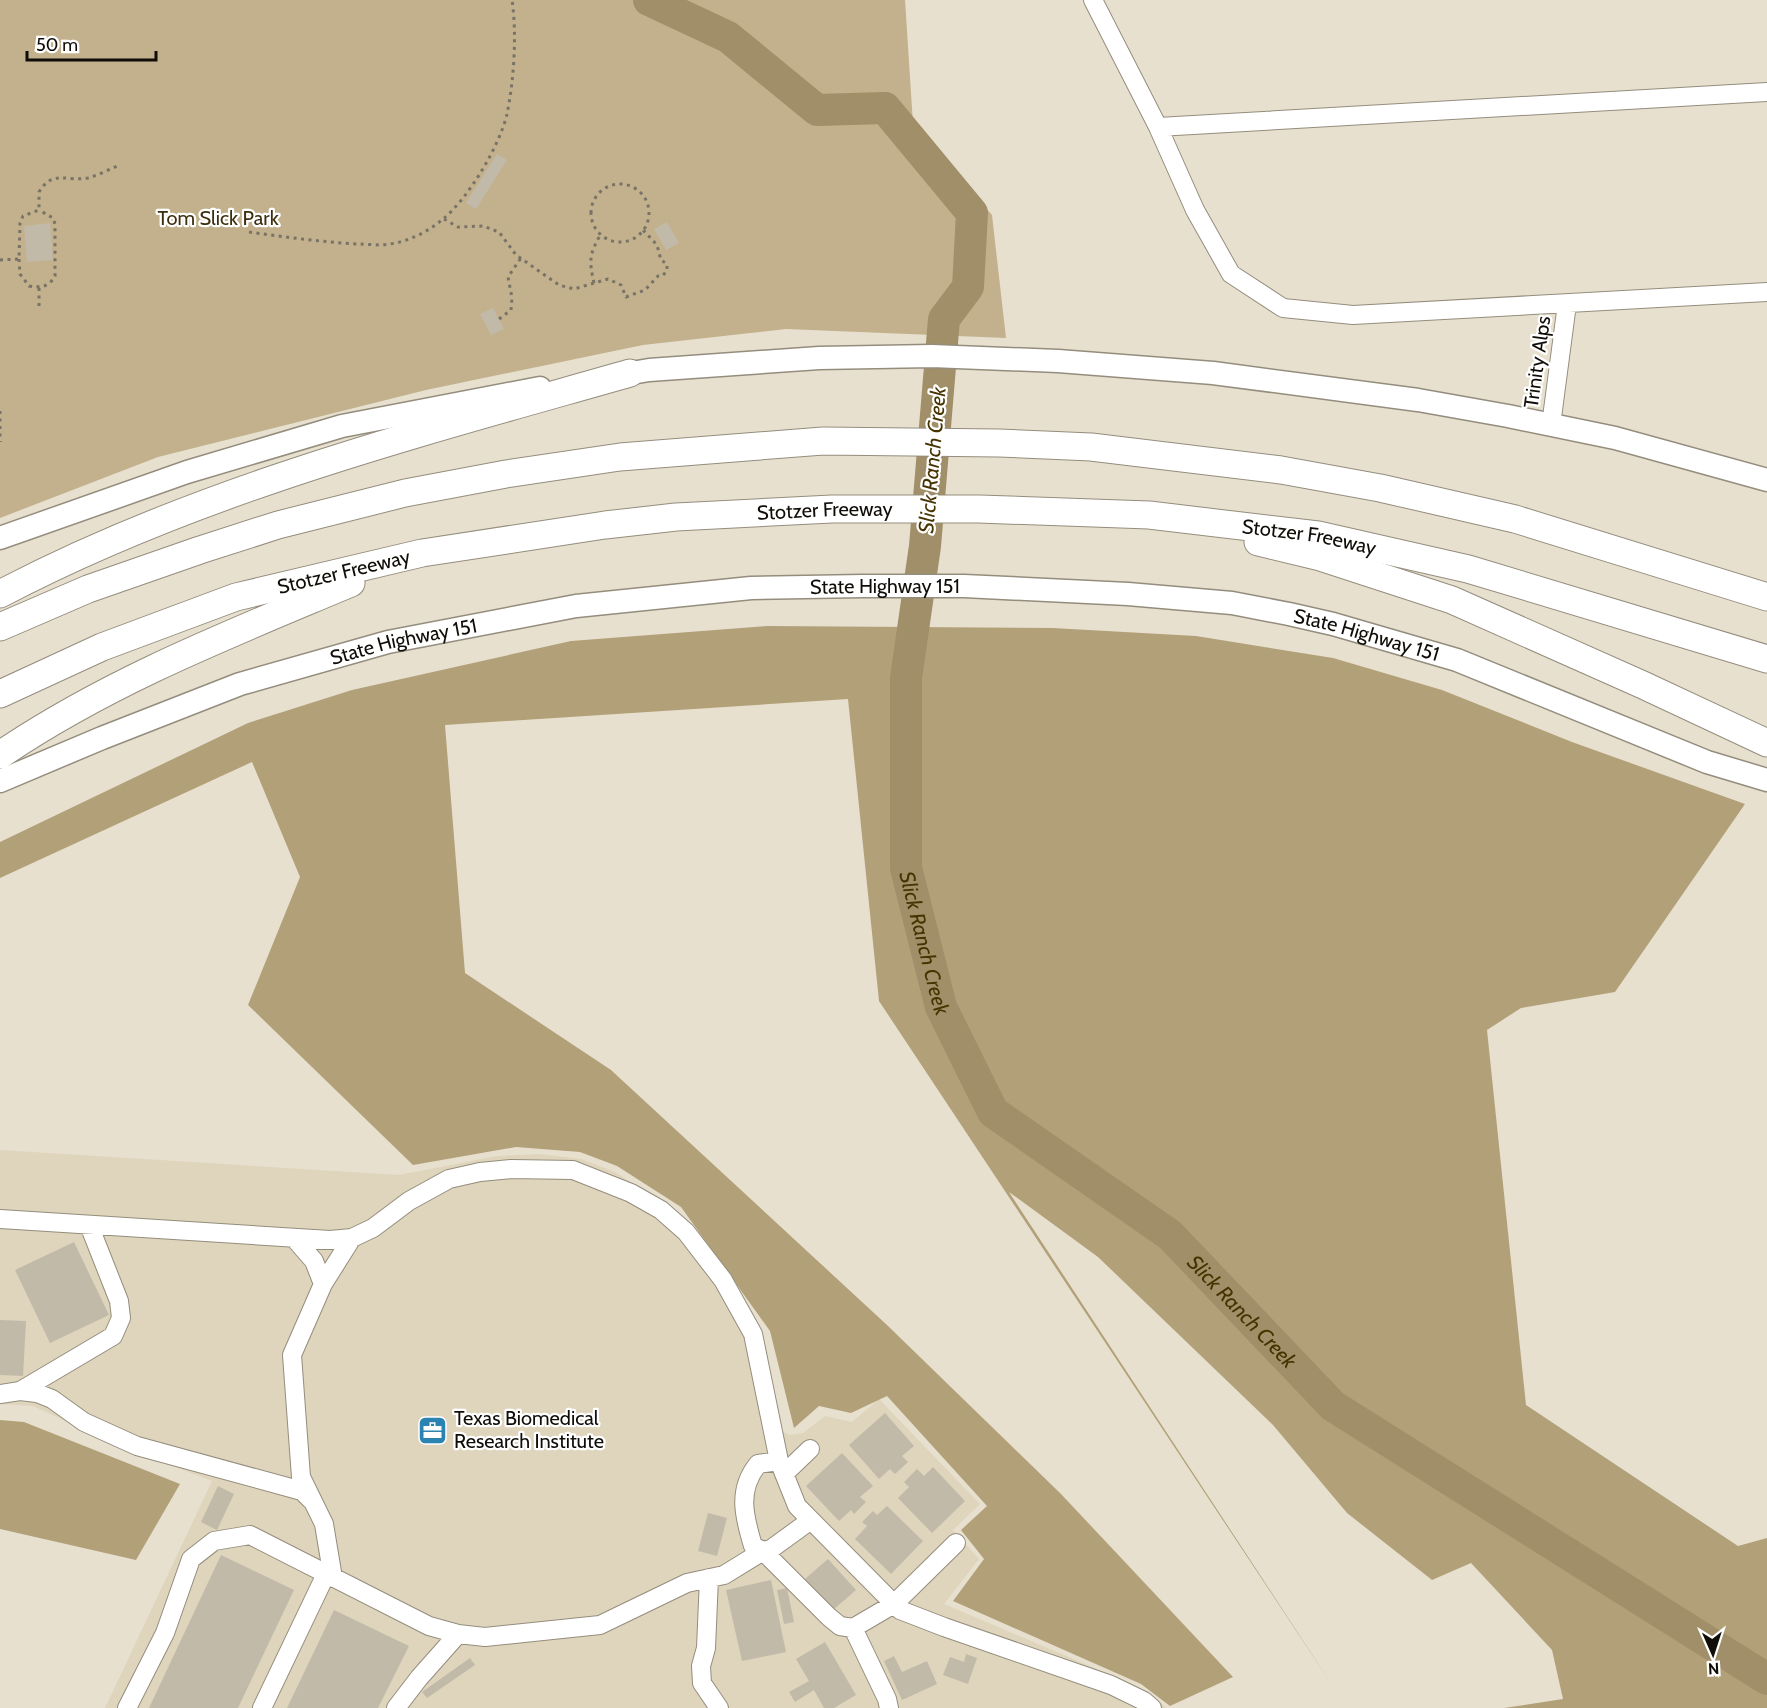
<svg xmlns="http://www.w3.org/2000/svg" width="1767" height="1708" font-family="Cabin,sans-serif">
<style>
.built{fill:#dfd4bc}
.green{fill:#c2b18c}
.forest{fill:#b2a079}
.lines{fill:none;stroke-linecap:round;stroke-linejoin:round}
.river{stroke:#a08f68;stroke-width:32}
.building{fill:#c2baa9}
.minor-casing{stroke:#948d7d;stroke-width:20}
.major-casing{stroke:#948d7d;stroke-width:25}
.highway-casing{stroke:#948d7d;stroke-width:29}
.path{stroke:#787267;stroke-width:3;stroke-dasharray:3 4.5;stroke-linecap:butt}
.minor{stroke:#fff;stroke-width:18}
.major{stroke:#fff;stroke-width:22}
.highway{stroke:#fff;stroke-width:27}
.labels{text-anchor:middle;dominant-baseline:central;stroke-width:4.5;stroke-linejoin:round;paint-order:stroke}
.park-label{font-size:20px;fill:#3d2f0e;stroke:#fff}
.street-label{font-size:20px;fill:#100d08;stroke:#fff}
.poi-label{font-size:20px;fill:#100d08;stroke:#fff;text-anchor:start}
.water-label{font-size:21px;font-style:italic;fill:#463300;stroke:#fff}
</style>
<rect width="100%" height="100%" fill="#e8e0cf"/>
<path class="built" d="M0,1150L399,1175L497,1156L540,1154L581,1159L615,1172L673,1209L744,1301L762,1331L767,1352L775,1427L789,1435L803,1433L825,1416L852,1422L879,1399L980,1504L953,1530L979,1559L944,1604L1137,1686L1167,1708H105L212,1481L120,1446L33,1406L0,1404Z"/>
<path class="green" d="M0,0H905L913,124L992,215L1006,338L786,329L643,345L426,390L158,457L0,518Z"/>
<path class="forest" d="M767,626L1053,628L1196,636L1333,658L1442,690L1572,742L1745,804L1615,992L1521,1008L1487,1030L1526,1405L1738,1546L1767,1538V1708H1504L1563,1699L1552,1650L1471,1563L1432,1580L1347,1513L1273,1425L1098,1257L1009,1192L1336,1691L879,1001L848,699L445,725L465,973L611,1070L887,1325L1061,1494L1233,1677L1170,1706L1141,1684L953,1601L984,1559L961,1530L987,1506L887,1396L851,1413L819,1406L794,1428L770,1331L681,1207L617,1166L580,1152L516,1147L413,1165L248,1005L300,877L252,762L0,878V842L248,723L352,690L571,641Z
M0,1420L24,1422L180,1484L136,1560L0,1529Z"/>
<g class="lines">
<path class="river" id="s1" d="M649,0L728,37L817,110L885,108L972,213L968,287L944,319L925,546L906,678V868L941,1007L993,1112L1170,1235L1333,1406L1767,1679"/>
</g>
<path class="building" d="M497,154L507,160L476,209L466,203Z
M667,222L679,243L666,250L654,229Z
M50,223L53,260L27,262L24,226Z
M493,308L504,329L491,335L480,314Z
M74,1242L109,1315L50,1343L15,1270Z
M0,1320L26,1321L23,1376L0,1375Z
M885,1413L914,1446L902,1456L908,1462L895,1474L890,1469L879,1479L849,1445Z
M842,1453L873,1486L860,1497L866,1502L854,1514L851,1510L839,1521L806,1486Z
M933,1467L965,1501L932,1533L898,1498L909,1487L904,1482L917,1469L924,1476Z
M218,1486L234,1494L217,1530L201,1522Z
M887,1506L923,1541L891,1574L855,1539L867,1526L862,1522L873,1511L877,1515Z
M708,1513L727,1518L717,1556L698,1551Z
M221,1555L294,1590L238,1708H149Z
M828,1559L856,1590L833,1610L805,1579Z
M771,1580L786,1652L742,1661L726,1590Z
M787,1588L794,1622L784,1624L777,1590Z
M334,1610L409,1646L378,1708H287Z
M825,1642L856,1695L834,1708H824L814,1690L795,1702L789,1692L809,1681L796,1659Z
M966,1654L977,1658L968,1684L943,1675L950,1657L964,1662Z
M894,1656L902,1672L927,1661L937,1684L902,1700L884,1661Z
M470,1658L475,1665L427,1698L422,1692Z"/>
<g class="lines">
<defs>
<path id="minor" d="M1093,0L1158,127L1195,210L1231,274L1283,308L1353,315L1767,292
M1158,127L1767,92
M1551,425L1567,304
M0,1219L330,1240L352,1238L373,1228L409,1201L449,1179L480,1172L511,1169L573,1170L631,1193L661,1210L686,1232L723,1280L753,1334L779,1461L797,1506L894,1604L900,1610L944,1627L1111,1685L1144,1701L1152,1708
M294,1238L314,1261L323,1284
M20,1391L37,1393L52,1399L84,1422L137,1446L302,1491L311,1500
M0,1394L20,1391L113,1336L121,1318L119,1301L89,1225
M779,1461L758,1464C737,1490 744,1516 753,1546L763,1551L771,1549L811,1520
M784,1474L810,1449
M333,1578L324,1524L301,1477L292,1355L323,1284L352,1238
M709,1578L706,1648L701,1666L702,1683L719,1708
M853,1628L887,1699L889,1708
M127,1708L165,1633L191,1559L214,1541L250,1535L429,1626L458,1634L485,1637L600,1625L687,1583L724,1575L763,1551L829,1617L840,1626L853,1628L894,1604L956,1543
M262,1708L326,1574
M396,1708L419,1678L458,1634"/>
<g id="major">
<path d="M614,376L649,370L819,358L932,356L1058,361L1213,373L1418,400L1508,416L1615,438L1767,480"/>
<path d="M0,538L187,472L342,426L540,388"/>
<path id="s2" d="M0,781L102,738L240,684L388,642L576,606L751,588L863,586H964L1128,594L1232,603L1289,614L1333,624L1457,660L1707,762L1767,780"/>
</g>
<g id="highway">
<path d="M1258,542L1320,557L1452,600L1643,685L1767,743"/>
<path d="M0,594C198,490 416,434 630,373"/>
<path d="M0,627L88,589L200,550L278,525L405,493L506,474L620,457L823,441L999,443L1091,447L1281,470L1380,488L1515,519L1767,597"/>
<path id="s3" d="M0,694L102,647L236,597L422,553L605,525L676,517L832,509H979L1149,515L1318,535L1468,569L1767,659"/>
<path d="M0,755C109,681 230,634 351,583"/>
</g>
</defs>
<use href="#minor" class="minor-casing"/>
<use href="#major" class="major-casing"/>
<use href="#highway" class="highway-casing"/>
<path class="path" d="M591 213a29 29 0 1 1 58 0a29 29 0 1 1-58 0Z
M444,219L458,227L483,226L499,232L516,255L559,285L574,289L608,279L621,285L626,297L645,290L658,276H662L667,271V264L661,260L657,245L643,230
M249,232C285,237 321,242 358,244C368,244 380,246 390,244C409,241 428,232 443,219C468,199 500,145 507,114C514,80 517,34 512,0
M19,259L20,274L29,286C41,288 49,287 55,276V224L53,218L39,210
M0,260L19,259L20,223L23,216L39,210V192C53,169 67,182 88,178C99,175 110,169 120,165
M594,283C589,261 589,254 601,234
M39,288V308
M499,319L511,310L512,298L508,277L521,258
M0,411V442"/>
<use href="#minor" class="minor"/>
<use href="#major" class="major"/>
<use href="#highway" class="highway"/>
</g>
<defs>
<symbol id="office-square" viewBox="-11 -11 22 22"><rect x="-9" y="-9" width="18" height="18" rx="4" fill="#2b83b1" stroke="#fff"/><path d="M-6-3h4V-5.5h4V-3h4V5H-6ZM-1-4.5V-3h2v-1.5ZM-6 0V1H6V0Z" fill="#fff"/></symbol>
</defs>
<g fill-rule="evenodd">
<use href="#office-square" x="416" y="1414" width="33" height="33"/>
</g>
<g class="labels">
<g class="park-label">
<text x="218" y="218">Tom Slick Park</text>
</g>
<g class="street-label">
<text transform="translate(1537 362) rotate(-82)">Trinity Alps</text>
<text stroke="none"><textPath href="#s3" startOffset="852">Stotzer Freeway</textPath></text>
<text stroke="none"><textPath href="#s3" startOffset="1338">Stotzer Freeway</textPath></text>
<text stroke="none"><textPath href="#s3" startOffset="366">Stotzer Freeway</textPath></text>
<text stroke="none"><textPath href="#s2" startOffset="914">State Highway 151</textPath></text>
<text stroke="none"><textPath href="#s2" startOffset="1400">State Highway 151</textPath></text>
<text stroke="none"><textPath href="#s2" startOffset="428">State Highway 151</textPath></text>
</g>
<g class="poi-label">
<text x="454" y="1418">Texas Biomedical<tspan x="454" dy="23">Research Institute</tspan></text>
</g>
<g class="water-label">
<text transform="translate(932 460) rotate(-85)">Slick Ranch Creek</text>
<text stroke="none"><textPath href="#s1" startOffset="1149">Slick Ranch Creek</textPath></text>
<text stroke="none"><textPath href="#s1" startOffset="1653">Slick Ranch Creek</textPath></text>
</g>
</g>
<g transform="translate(1713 1654) rotate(177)" stroke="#ffffff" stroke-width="4.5" paint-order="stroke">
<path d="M0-4.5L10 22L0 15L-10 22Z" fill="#100d08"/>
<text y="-9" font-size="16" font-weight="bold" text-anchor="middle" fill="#100d08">N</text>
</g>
<path d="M27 51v9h129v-9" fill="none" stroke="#100d08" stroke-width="3"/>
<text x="36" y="51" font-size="18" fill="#100d08" stroke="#ffffff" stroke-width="4.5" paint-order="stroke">50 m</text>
</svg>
